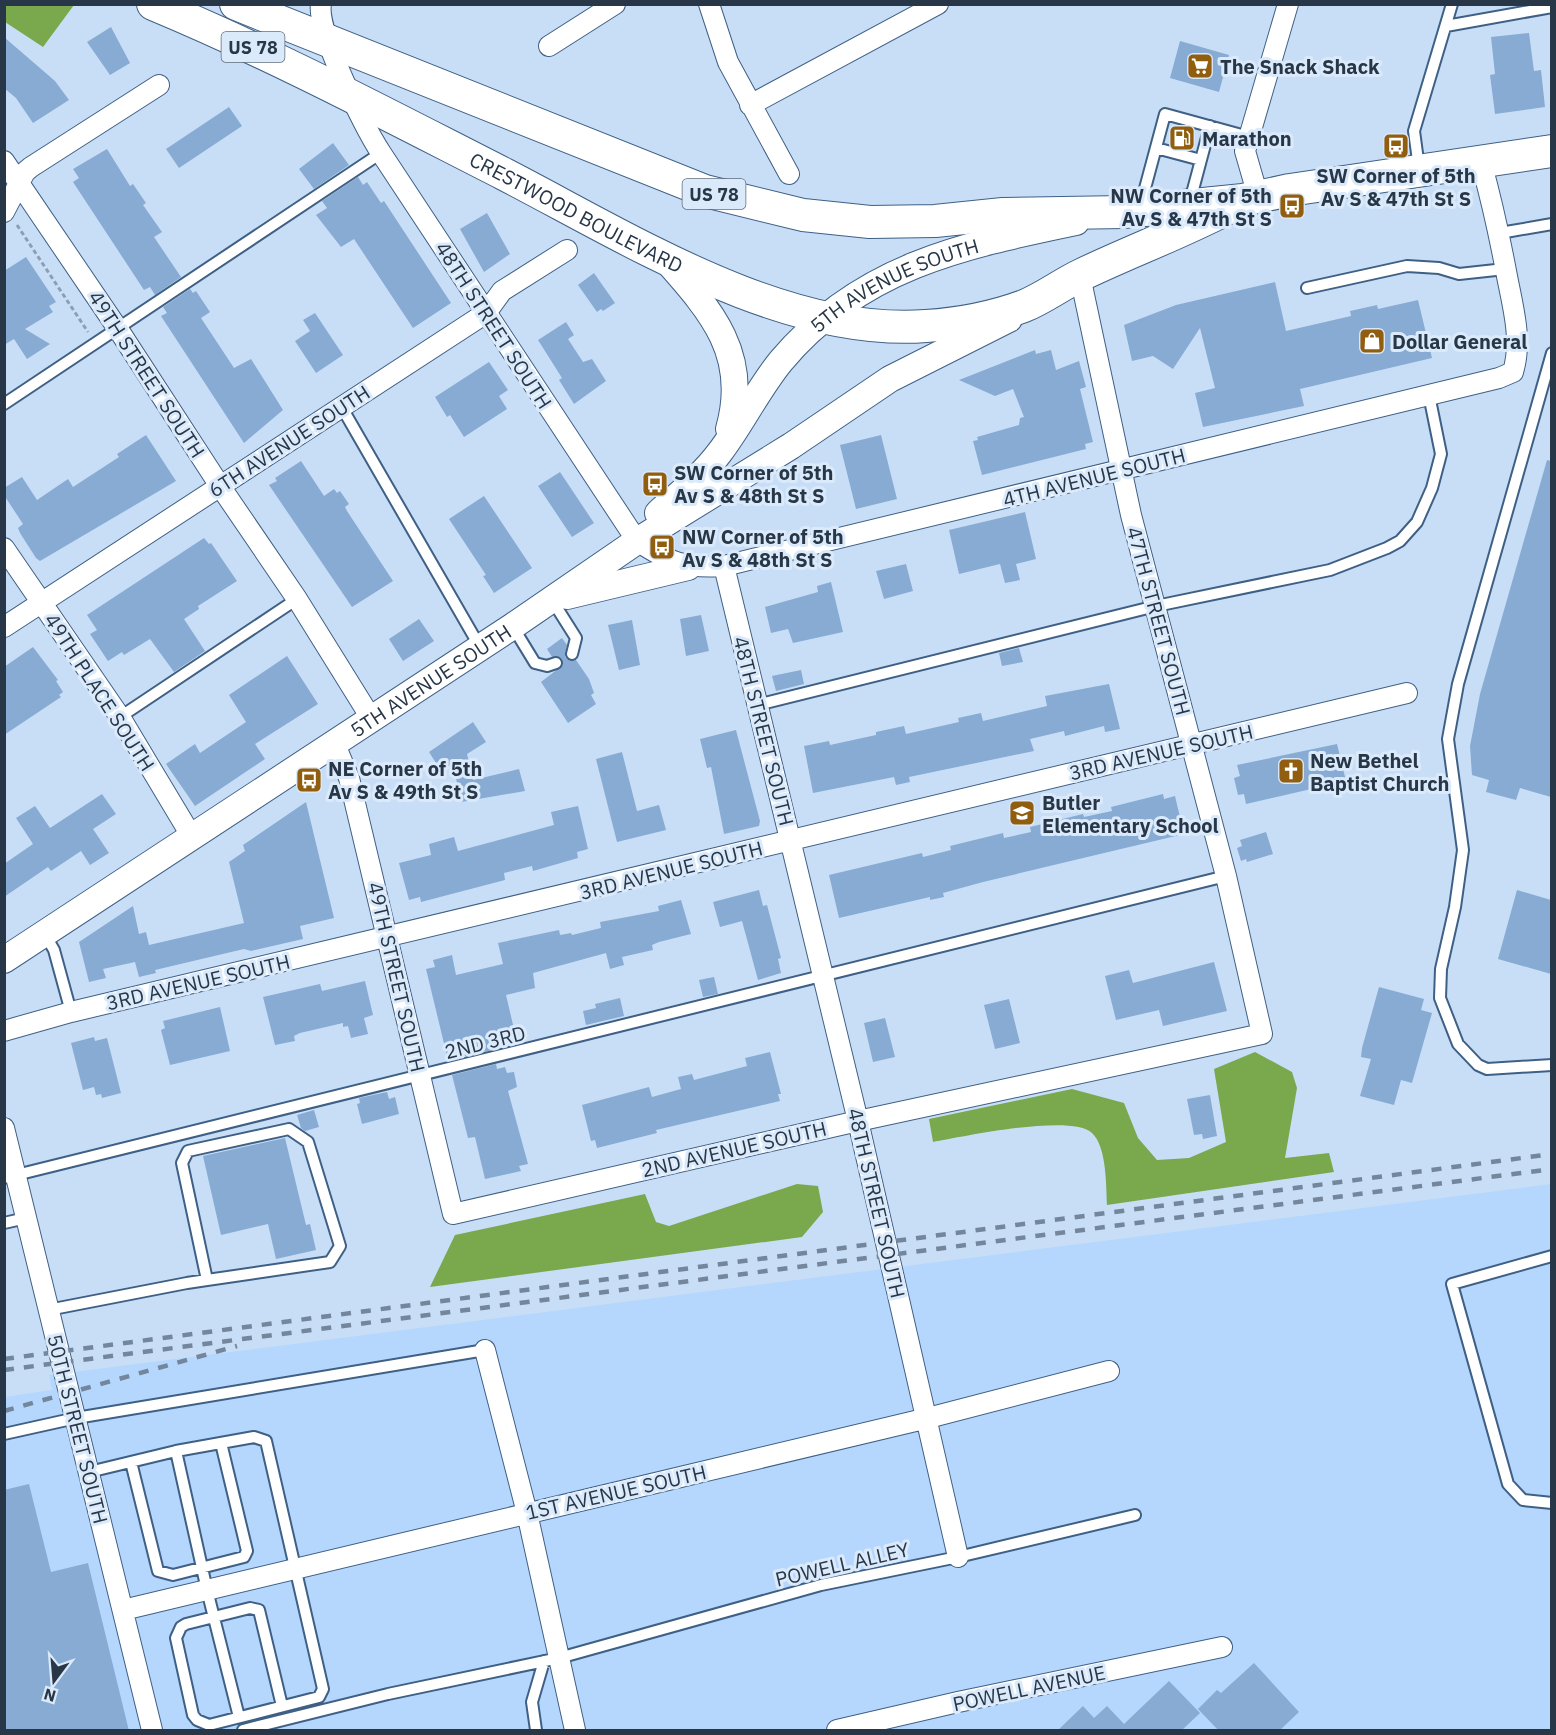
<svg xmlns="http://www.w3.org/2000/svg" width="1556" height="1735" font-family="'IBM Plex Sans',sans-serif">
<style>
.built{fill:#b5d7fd}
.forest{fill:#7aa84d}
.building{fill:#87abd3}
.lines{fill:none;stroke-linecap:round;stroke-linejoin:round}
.service-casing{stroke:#3f6085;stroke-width:14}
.minor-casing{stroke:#3f6085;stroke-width:22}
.tertiary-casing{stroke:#3f6085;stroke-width:28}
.primary-casing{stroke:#3f6085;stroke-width:34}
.path{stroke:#8a9eb4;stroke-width:3;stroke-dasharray:4.5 3;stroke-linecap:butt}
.service{stroke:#fff;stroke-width:10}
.minor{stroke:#fff;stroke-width:20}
.tertiary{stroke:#fff;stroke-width:26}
.primary{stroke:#fff;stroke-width:32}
.rail{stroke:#73869b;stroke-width:4.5;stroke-dasharray:10 10;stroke-linecap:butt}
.labels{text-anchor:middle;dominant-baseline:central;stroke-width:6;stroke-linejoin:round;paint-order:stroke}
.shield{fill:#dbeafb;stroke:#5e6d7e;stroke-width:1.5}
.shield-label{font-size:18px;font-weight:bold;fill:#283748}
.poi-label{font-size:20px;font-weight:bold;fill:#283748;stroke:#dbeafb;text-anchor:start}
.street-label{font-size:20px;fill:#283748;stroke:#dbeafb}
</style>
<rect width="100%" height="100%" fill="#c8def7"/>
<path class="built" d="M1551,1184V1730H5L4,1397L52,1390L49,1375Z"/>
<path class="forest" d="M4,5L5,4L74,5L43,47L5,22Z
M1255,1052L1292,1072L1297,1088L1285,1158L1329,1153L1334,1172L1107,1205C1106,1186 1107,1147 1092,1133C1072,1113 962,1137 933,1142L929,1119L1072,1089L1124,1103L1138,1138L1157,1160L1189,1158L1226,1142L1214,1069Z
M797,1184L818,1186L823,1212L802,1237L430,1287L455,1235L645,1194L656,1222L669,1226Z"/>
<path class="building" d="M111,27L130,63L110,75L87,42Z
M1529,33L1534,71L1541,70L1545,107L1495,114L1490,75L1495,74L1491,37Z
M4,37L55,81L69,100L33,123L16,98L4,88Z
M1180,41L1229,55L1219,92L1170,78Z
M229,107L242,126L179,168L166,149Z
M333,143L349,165L314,189L299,169Z
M107,149L130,186L133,184L146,203L143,205L162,232L154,237L181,277L155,295L150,287L144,290L73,182L79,178L73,169Z
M358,177L363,185L367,182L381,203L384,201L451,303L413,328L354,239L341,247L316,215L327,208L322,201Z
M487,213L510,254L484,272L460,229Z
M26,257L56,302L49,306L53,312L25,329L50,344L27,359L14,339L4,345V271Z
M594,273L615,303L603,311L601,309L597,312L578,285Z
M1275,282L1286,331L1351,316L1350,311L1377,305L1378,309L1418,300L1432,358L1300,389L1304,406L1203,427L1195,393L1215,388L1200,328L1173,369L1153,356L1132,361L1124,325L1176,305Z
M190,289L193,293L196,291L210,312L201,318L234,368L251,359L283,410L244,443L161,316L167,313L163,307Z
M315,313L343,355L316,373L295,341L310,331L303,320Z
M566,322L574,335L568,339L583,362L592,359L606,381L574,404L559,380L562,378L538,340Z
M1035,350L1036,354L1051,350L1056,370L1079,361L1086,387L1080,389L1093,442L1085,444L1086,449L982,475L973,441L978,440L977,437L1019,425L1020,418L1024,417L1013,389L995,396L959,380Z
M489,362L508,390L499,396L507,409L464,437L450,415L447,417L435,397Z
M146,435L176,481L40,561L36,558L20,533L18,528L23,524L4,495V488L22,477L37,500L68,479L73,487L119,457L117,454Z
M881,435L897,499L856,509L840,445Z
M1547,460L1551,461V797L1520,788L1516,800L1486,792L1489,780L1472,775L1470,746L1480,694Z
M301,461L324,496L334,489L337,493L340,491L349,504L345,507L347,511L393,581L352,607L269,485L277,481L275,478Z
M560,472L594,523L572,537L538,486Z
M484,496L532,568L494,593L483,576L486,575L449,519Z
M1025,512L1036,559L1016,564L1020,580L1005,583L1000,564L959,574L949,530Z
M204,538L209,544L211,543L237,581L198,606L199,609L184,619L205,651L174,672L150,639L124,655L122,652L108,661L90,634L97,630L87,615Z
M906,564L913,591L884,599L876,571Z
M831,582L843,632L793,643L788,629L771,633L765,607L818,592L817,586Z
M701,615L709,651L686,656L680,619Z
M419,619L434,641L403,661L389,639Z
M632,620L640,665L619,670L608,625Z
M562,638L567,645L565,657L570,661L576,660L589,679L594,693L591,695L596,704L568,723L541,682L563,665L561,658L552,657L547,649Z
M33,647L58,680L56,681L63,692L59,695L61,697L4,735V667Z
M1019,648L1023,662L1002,666L999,653Z
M287,656L318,704L255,744L265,759L195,806L166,764L195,744L200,753L246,722L229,695Z
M801,670L804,684L776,691L772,676Z
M1109,684L1120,729L1105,732L1104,726L1065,736L1064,731L1030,739L1034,751L909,777L910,782L896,785L894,777L813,793L804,746L829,741L830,745L876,735V732L904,726L906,734L959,722L958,718L981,713L983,721L1047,706L1045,696Z
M473,722L486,742L467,754L473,780L519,769L525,791L461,802L453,764L441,771L429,752Z
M736,730L760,821L759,826L724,834L711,767L707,768L700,739Z
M1337,744L1346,781L1246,804L1244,794L1238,795L1234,778L1240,776L1237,765Z
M622,752L637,811L659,805L666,830L617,842L596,759Z
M102,794L116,814L93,829L109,853L90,865L81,851L51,871L48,867L4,897V864L33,844L16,818L35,806L50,828Z
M1163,794L1164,799L1175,796L1184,834L983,882L943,893L944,897L930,900V897L839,918L829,875L922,853L923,857L951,850L950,846L1003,833L1004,838L1031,832L1030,827L1083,814L1084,817L1112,811L1111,807Z
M306,802L334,918L300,926L303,939L251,951L244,949L155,970L156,973L139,977L135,962L103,969L106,978L89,982L79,942L133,906L139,934L146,932L149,945L244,923L229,862L245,851L243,845Z
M578,806L588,849L577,852L578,858L533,871L532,866L504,873L505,880L421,902L420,897L409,900L399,863L431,855L429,844L454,837L458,851L554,825L551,812Z
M1266,832L1273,854L1247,862L1246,859L1241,861L1237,848L1242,846L1240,840Z
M759,890L763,906L767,905L781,958L778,959L781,973L758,980L742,921L720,927L713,902Z
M1517,890L1551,900V974L1498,959Z
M681,900L691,934L659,942L652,945L653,950L622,957L624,965L610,969L606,953L533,973L535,988L506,995L514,1029L489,1035L492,1050L448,1060L426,969L435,967L433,960L452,955L456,975L503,964L498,943L559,930L560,935L571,933L572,935L601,928L600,922L659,911L658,906Z
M1214,962L1227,1011L1163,1026L1159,1010L1116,1020L1105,976L1129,970L1133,983Z
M714,977L718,994L703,997L699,980Z
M365,981L373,1015L364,1018L368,1034L351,1038L348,1026L343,1027V1023L300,1033L294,1036L295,1041L275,1045L263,997L320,984L322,991Z
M1379,987L1424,999L1421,1010L1432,1013L1412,1083L1401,1080L1394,1105L1360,1096L1371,1059L1361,1057L1362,1048Z
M620,998L624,1016L586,1025L583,1011L596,1008L595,1004Z
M1009,999L1020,1043L995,1049L984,1005Z
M220,1007L230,1051L170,1065L161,1030L165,1028L163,1021Z
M885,1018L895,1057L873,1062L864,1023Z
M94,1037L95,1041L107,1038L121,1093L102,1098L101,1094L96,1095L94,1087L83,1090L71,1043Z
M770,1052L781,1094H778L780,1101L656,1130L657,1133L597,1148L595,1140L591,1141L582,1105L649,1087L652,1097L681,1089L678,1077L692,1074L694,1080L747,1066L745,1058Z
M496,1064L497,1069L505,1067L507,1073L514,1072L517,1087L508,1091L528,1164L519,1166L521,1171L485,1179L475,1137L468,1138L452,1075Z
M387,1092L389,1099L395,1097L399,1114L362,1124L357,1104L360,1103L359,1098Z
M1210,1095L1217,1136L1203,1139L1202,1134L1194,1135L1187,1099Z
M314,1110L319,1127L305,1131L301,1128L297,1115Z
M285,1138L306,1225L310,1224L316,1250L276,1259L268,1224L221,1235L203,1156Z
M29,1484L51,1572L88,1563L129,1731H4V1490Z
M1254,1663L1299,1712L1279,1731H1219L1198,1709L1217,1690L1221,1693Z
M1169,1681L1200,1713L1181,1731H1057L1083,1706L1094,1718L1107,1706L1124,1724Z"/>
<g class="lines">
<defs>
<path id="service" d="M1446,26L1552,7
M1156,148L1201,160
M1419,168L1414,131L1452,4
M1190,201L1210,126
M1140,207L1165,114L1249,137
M1500,233L1552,224
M1307,288L1407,266L1439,268L1459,274L1505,269
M1552,353L1458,684L1448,739L1463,850L1455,907L1441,969L1440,998L1458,1044L1478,1065L1487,1069L1552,1065
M4,404L381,153
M341,406L480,647
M552,600L576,638L572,654
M513,627L535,663L547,666L556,663
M757,705L1156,606L1330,570L1387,548L1400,541L1417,522L1432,488L1441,454L1429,395
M120,717L297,599
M44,933L54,950L71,1012
M4,1178L1226,876
M4,1223L26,1218
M1552,1256L1452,1284L1508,1484L1523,1500L1552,1503
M48,1310L187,1283L207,1280L330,1262L340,1246L308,1142L289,1129L188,1151L182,1163L207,1280
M4,1434L76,1418L485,1350
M176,1451L207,1590L239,1717
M131,1462L158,1571L173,1575L244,1557L247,1551L221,1443
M89,1472L176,1451L254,1437L266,1441L323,1689L319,1697L209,1725L197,1720L193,1715L176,1638L181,1627L186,1624L250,1608L259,1610L282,1706
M243,1730L388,1694L559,1658L821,1585L958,1557L1135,1515
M536,1730L532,1702L544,1661"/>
<path id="minor" d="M321,4C316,31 365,128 381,153L637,541C669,562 685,569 724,566L1499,378L1513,372C1523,339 1512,304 1506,271C1499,234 1491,198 1481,162
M709,4L728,62L789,174
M549,46L615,4
M750,105L938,4
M4,161L118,329L220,486L297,599L371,718
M1258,196L1245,151L1288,4
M4,212L25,172L31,167L159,85
M4,548L120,717L192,837
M724,566L858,1121L958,1557
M4,627L486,313L502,291L567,250
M334,742L349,778L453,1214L858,1121L1262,1034L1226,876L1131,515L1080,276
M4,1031L71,1012L1407,693
M4,1128L152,1730
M485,1350L527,1513L575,1730
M123,1610L928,1418L1109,1371
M837,1730L958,1702L1222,1647"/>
<g id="tertiary">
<path d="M666,260C712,312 750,355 729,429"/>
<path id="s1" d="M658,513C680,493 702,476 720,452C742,423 758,389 781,361C860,267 961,246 1076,222"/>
<path d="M567,596L688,567"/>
<path id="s2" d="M4,960L513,626L637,541L791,446L890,379L1009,319"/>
</g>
<g id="primary">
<path id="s3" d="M153,4C273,54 388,115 504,174C628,238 783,337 926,326C958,324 994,317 1024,306C1044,298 1062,284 1081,275C1131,251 1183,232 1232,206"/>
<path d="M236,4L705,191L803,215L870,222L935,221L1003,214L1124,212L1243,200L1290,190L1552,151"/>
</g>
</defs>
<use href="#service" class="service-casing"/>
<use href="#minor" class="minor-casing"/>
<use href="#tertiary" class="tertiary-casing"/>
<use href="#primary" class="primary-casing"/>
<path class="path" d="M17,225L88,332"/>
<use href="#service" class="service"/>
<use href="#minor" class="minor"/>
<use href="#tertiary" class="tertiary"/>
<use href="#primary" class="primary"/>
<path class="rail" d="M4,1359L1552,1154
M4,1370L1552,1169
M4,1411L237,1346"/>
</g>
<defs>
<symbol id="supermarket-square" viewBox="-11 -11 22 22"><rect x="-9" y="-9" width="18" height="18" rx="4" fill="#905e0e" stroke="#dbeafb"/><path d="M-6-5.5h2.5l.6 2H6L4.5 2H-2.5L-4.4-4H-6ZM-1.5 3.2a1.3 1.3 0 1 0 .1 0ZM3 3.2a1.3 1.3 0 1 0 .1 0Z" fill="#fff"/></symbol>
<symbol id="fuel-square" viewBox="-11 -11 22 22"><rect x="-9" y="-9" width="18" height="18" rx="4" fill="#905e0e" stroke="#dbeafb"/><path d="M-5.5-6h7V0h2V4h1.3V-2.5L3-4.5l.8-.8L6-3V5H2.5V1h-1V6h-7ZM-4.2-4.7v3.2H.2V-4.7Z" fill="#fff"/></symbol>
<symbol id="bus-square" viewBox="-11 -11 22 22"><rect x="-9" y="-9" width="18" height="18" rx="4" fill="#905e0e" stroke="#dbeafb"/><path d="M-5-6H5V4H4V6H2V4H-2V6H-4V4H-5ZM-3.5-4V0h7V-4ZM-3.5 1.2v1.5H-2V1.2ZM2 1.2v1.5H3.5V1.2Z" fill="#fff"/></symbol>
<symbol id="shop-square" viewBox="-11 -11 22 22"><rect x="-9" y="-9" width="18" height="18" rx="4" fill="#905e0e" stroke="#dbeafb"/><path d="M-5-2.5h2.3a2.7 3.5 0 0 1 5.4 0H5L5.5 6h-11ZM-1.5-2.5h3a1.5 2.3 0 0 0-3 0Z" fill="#fff"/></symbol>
<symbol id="church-square" viewBox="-11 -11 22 22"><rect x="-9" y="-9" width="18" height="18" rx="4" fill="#905e0e" stroke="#dbeafb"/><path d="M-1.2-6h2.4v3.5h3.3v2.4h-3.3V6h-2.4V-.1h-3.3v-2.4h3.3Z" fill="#fff"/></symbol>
<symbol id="school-square" viewBox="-11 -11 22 22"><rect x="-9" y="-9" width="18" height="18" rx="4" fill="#905e0e" stroke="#dbeafb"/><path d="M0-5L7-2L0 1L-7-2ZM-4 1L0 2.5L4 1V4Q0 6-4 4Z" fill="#fff"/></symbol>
</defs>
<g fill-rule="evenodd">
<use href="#supermarket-square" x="1185" y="51" width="30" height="30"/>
<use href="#fuel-square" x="1167" y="123" width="30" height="30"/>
<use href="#bus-square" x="1381" y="131" width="30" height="30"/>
<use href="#bus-square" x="1277" y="191" width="30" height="30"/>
<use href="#shop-square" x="1357" y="326" width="30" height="30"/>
<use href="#bus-square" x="640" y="469" width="30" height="30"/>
<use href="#bus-square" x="647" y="532" width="30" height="30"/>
<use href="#church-square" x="1276" y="756" width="30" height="30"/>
<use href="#bus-square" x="294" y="765" width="30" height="30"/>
<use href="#school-square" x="1007" y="798" width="30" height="30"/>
</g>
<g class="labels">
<g class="shield">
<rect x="221.5" y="32" width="63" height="30" rx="4.5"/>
<rect x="682.5" y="179" width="63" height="30" rx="4.5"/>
</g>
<g class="shield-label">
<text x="253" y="47">US 78</text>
<text x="714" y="194">US 78</text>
</g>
<g class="poi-label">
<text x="1220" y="66">The Snack Shack</text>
<text x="1202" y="138">Marathon</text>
<text x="1396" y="175" text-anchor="middle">SW Corner of 5th<tspan x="1396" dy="23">Av S &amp; 47th St S</tspan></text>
<text x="1272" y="195" text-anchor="end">NW Corner of 5th<tspan x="1272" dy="23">Av S &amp; 47th St S</tspan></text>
<text x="1392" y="341">Dollar General</text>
<text x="674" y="472">SW Corner of 5th<tspan x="674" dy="23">Av S &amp; 48th St S</tspan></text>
<text x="682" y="536">NW Corner of 5th<tspan x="682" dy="23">Av S &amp; 48th St S</tspan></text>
<text x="1310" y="760">New Bethel<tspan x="1310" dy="23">Baptist Church</tspan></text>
<text x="328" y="768">NE Corner of 5th<tspan x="328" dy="23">Av S &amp; 49th St S</tspan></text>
<text x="1042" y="802">Butler<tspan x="1042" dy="23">Elementary School</tspan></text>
</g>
<g class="street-label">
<text stroke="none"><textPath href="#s3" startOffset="472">CRESTWOOD BOULEVARD</textPath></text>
<text stroke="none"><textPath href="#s1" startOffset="336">5TH AVENUE SOUTH</textPath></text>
<text transform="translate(494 325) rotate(57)">48TH STREET SOUTH</text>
<text transform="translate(147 374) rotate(57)">49TH STREET SOUTH</text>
<text transform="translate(289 441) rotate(-33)">6TH AVENUE SOUTH</text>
<text transform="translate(1094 477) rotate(-14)">4TH AVENUE SOUTH</text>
<text transform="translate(1159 621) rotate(75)">47TH STREET SOUTH</text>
<text stroke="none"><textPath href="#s2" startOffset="510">5TH AVENUE SOUTH</textPath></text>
<text transform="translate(100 692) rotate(57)">49TH PLACE SOUTH</text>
<text transform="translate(764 731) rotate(76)">48TH STREET SOUTH</text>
<text transform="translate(1161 752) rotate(-13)">3RD AVENUE SOUTH</text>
<text transform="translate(671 870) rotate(-14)">3RD AVENUE SOUTH</text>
<text transform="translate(397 977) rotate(77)">49TH STREET SOUTH</text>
<text transform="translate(198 982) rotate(-13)">3RD AVENUE SOUTH</text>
<text transform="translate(485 1042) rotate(-14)">2ND 3RD</text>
<text transform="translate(734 1149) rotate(-13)">2ND AVENUE SOUTH</text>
<text transform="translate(877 1203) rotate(77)">48TH STREET SOUTH</text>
<text transform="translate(78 1429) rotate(76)">50TH STREET SOUTH</text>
<text transform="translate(616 1492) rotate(-13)">1ST AVENUE SOUTH</text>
<text transform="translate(842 1564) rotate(-13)">POWELL ALLEY</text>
<text transform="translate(1029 1688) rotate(-12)">POWELL AVENUE</text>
</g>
</g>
<rect width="1556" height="1735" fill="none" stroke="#283748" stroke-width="12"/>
<g transform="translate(54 1681) rotate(196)" stroke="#dbeafb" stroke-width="4.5" paint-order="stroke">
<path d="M0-4.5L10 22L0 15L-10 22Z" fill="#283748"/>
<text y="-9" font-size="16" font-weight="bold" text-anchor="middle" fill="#283748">N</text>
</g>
</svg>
